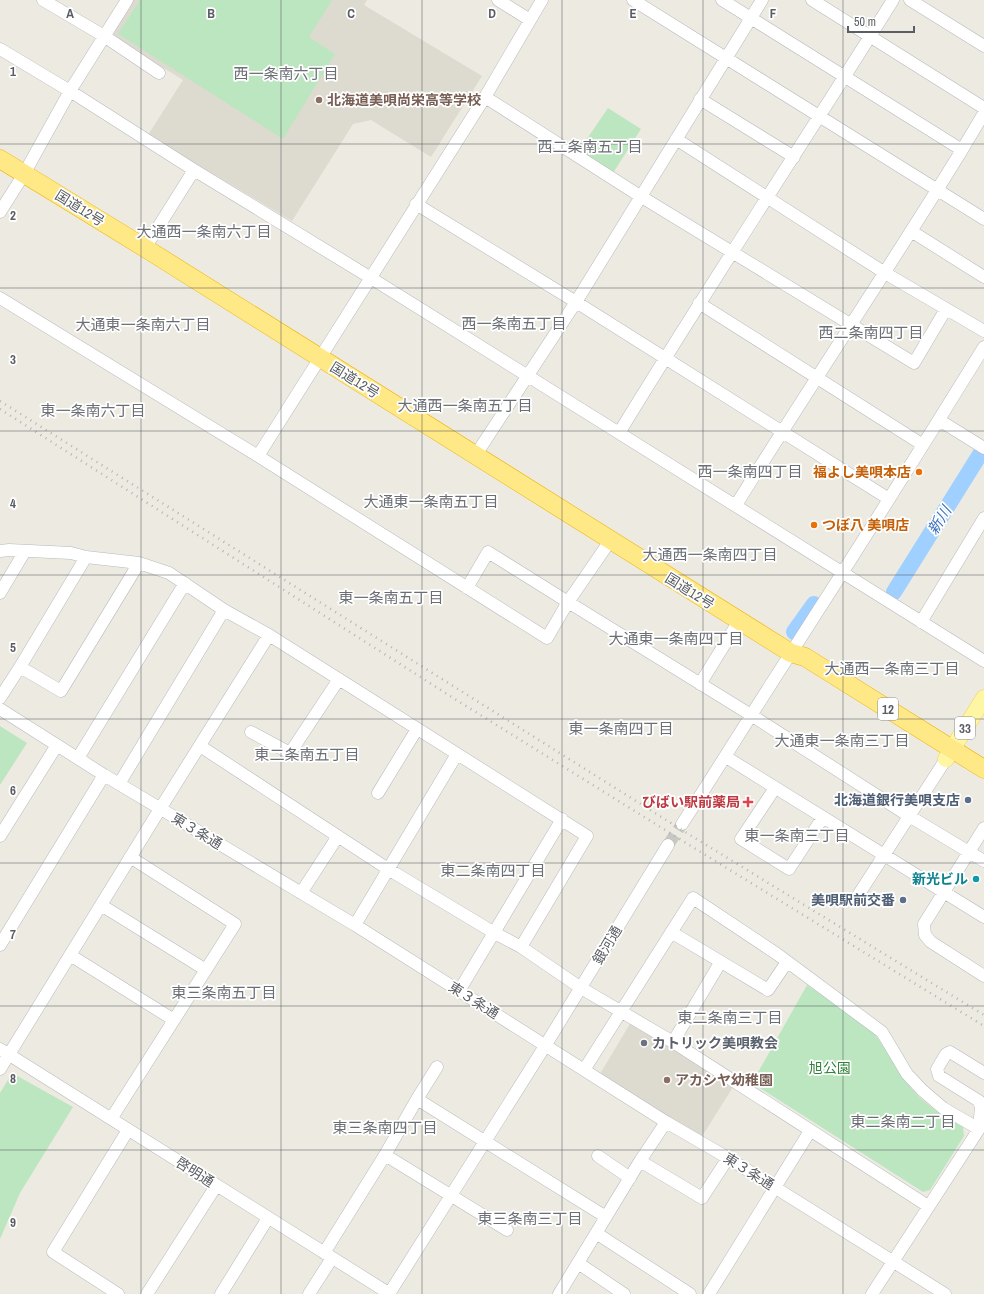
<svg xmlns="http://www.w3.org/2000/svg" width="984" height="1294" font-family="'Archivo Narrow','Noto Sans JP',sans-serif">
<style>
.education{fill:#dddad0}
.green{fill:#bce6bf}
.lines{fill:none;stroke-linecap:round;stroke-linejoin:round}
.river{stroke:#9fd0ff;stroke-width:16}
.minor-tunnel{stroke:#c8c8c2;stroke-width:12;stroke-dasharray:12 6;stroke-linecap:butt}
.minor-casing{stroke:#b7b9be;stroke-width:13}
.major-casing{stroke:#f5d152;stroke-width:17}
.highway-casing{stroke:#eeb200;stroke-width:19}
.minor{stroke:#fff;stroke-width:12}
.major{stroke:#fff6a4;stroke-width:16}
.highway{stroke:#ffe886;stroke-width:18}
.rail{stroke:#b3b4b4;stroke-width:2.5;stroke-dasharray:1 5;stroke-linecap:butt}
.grid{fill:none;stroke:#5a5d63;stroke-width:1;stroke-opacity:0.55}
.education-dot{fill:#8d6e63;stroke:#fff;stroke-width:1.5}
.food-dot{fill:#e8710a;stroke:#fff;stroke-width:1.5}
.service-dot{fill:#5c6f8a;stroke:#fff;stroke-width:1.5}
.health-dot{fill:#e0444e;stroke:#fff;stroke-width:1.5}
.culture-dot{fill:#0f9aa8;stroke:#fff;stroke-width:1.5}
.worship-dot{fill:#6b7280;stroke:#fff;stroke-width:1.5}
.labels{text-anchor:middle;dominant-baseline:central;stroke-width:3.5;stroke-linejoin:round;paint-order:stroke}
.shield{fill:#fff;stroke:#8c8e92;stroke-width:1}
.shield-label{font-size:13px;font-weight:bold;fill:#5a5d63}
.education-label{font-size:14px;font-weight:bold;fill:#785e54;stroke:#fff;text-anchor:start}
.street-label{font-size:14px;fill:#5a5d63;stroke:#fff}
.food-label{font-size:14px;font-weight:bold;fill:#c56008;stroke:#fff;text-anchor:end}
.service-label{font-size:14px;font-weight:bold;fill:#4e5e75;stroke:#fff;text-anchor:end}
.health-label{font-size:14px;font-weight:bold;fill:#be3a42;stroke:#fff;text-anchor:end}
.culture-label{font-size:14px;font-weight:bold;fill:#0d838f;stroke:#fff;text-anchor:end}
.worship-label{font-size:14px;font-weight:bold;fill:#5b616d;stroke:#fff;text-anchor:start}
.park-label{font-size:14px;fill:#31823a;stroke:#fff}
.neighbourhood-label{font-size:15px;fill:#6b6f75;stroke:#fff}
.water-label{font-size:15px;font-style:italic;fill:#3d73bd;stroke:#fff}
.grid-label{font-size:13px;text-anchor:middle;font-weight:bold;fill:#5a5d63;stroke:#fff;stroke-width:3.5;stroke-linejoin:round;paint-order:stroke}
</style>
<rect width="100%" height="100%" fill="#edebe1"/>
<path class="education" d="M133,0H367L364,5L482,76L431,157L371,120L353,124L292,221L148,135L183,80L111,35Z
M631,1022L733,1087L701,1138L600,1074Z"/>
<path class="green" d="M140,0H332L309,37L335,54L283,139L118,34Z
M608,108L641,129L613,173L578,152Z
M0,726L27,743L0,785Z
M807,985L845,1011L874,1033L888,1053L905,1081L919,1097L936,1111L963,1127L964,1136L930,1190L923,1192L752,1083Z
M12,1073L73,1107L20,1193L0,1239V1093Z"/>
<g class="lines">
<path class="river" d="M894,592L984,448
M794,632L814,604"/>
<path class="minor-tunnel" d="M668,845L682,824"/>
<defs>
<path id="minor" d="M43,0L104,36L159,73
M498,0L530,20
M633,0L984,219
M722,0L962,150L984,113
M812,0L984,108
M910,0L984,46
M0,49L70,91L194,170L371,278L984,661
M485,97L640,196L914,363L946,309
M700,99L794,157
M676,139L885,273L984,331
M416,204L576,302L889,499
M0,212L24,174L70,91L127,0
M911,231L984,277
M145,248L194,170
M0,298L258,456L547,638L568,602L751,715L909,816L984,861
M699,303L923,445
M939,420L984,448
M619,433C708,287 802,145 893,0
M258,456L485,97L542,0
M475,456L576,302L762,0
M736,505C810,386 888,270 962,150
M0,551L9,550L71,553L86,557L139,563L169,573L224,610L269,635L587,836L521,947
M467,588L488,552L568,602L610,541
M0,593L25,551
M921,622L984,518
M20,667L61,691L139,563
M700,684L739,621
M0,698L20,667L86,557
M0,709L104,775L355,925L666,1122L728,1158L945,1294
M251,732L290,753L339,679
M200,746L388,869L493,932L521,947L581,988L673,1042L928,1206
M726,757L984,917
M78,758L185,583
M119,784L224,610
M775,788L741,839L789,869L823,817
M378,793L417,729
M682,824C719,767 754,710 791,653C856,552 921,449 984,347
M984,828L924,924L925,935L931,942L984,976
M0,836L57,745
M301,893L338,836
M857,897L946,759
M101,905L206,970
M355,925L457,754
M671,932L768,990L787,962
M0,945L104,775
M70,955L174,1020
M459,991L562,819
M673,1042L720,963
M0,1049L390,1294
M0,1069L160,809L269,635
M584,1070L693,898L777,954L882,1032L907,1074L922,1090L943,1108L979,1129L872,1294
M984,1073L950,1052L946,1054L937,1069L939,1076L979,1101L981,1107L979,1129L984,1121
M417,1099L437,1067
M111,1119L235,924L130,857
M385,1155L507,1230
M598,1156L630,1178
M640,1161L702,1198L728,1158
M596,1233L690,1294
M324,1253L385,1155L417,1099L606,1217
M578,1263L624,1294
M118,1294L53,1252L128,1130
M147,1294L216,1186
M221,1294L268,1218
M309,1294L332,1258
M389,1294L545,1046L668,845
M559,1294L640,1161L666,1122
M709,1294L810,1131"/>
<path id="major" d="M946,759L984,698"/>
<path id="highway" d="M0,159L145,248L791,653L805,657L984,769"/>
</defs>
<use href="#minor" class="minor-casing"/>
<use href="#major" class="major-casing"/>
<use href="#highway" class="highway-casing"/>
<use href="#minor" class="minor"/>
<use href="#major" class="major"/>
<use href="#highway" class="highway"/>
<path class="rail" d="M0,401L690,835L984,1015
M0,409L458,701L686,843L984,1026"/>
</g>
<path class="grid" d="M141,0V1294M281,0V1294M422,0V1294M562,0V1294M703,0V1294M843,0V1294M0,144H984M0,288H984M0,431H984M0,575H984M0,719H984M0,863H984M0,1006H984M0,1150H984"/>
<g class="education-dot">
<circle cx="319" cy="100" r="4"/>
<circle cx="667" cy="1080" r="4"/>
</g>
<g class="food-dot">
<circle cx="919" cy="472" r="4"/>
<circle cx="814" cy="525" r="4"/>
</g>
<g class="service-dot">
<circle cx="968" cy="800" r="4"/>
<circle cx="903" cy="900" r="4"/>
</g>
<path class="health-dot" d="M746 796h4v4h4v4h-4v4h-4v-4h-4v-4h4z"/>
<circle class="culture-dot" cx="976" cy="879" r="4"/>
<circle class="worship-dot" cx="644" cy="1043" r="4"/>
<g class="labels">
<g class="shield">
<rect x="878" y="698" width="20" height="22" rx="3"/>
<rect x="955" y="717" width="20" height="22" rx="3"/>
</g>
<g class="shield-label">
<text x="888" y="709">12</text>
<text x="965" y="728">33</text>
</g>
<g class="education-label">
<text x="327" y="100">北海道美唄尚栄高等学校</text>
<text x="675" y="1080">アカシヤ幼稚園</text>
</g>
<g class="street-label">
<text transform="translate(80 208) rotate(32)">国道12号</text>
<text transform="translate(355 380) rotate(32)">国道12号</text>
<text transform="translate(690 591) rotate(32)">国道12号</text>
<text transform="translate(197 831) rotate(31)">東３条通</text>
<text transform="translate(607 945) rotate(-59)">銀河通</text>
<text transform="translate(474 1000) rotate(32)">東３条通</text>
<text transform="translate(749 1171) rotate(32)">東３条通</text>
<text transform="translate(195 1172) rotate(32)">啓明通</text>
</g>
<g class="food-label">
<text x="911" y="472">福よし美唄本店</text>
<text x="822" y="525" text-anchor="start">つぼ八 美唄店</text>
</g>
<g class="service-label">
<text x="960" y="800">北海道銀行美唄支店</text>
<text x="895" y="900">美唄駅前交番</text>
</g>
<g class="health-label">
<text x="740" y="802">びばい駅前薬局</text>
</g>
<g class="culture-label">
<text x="968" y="879">新光ビル</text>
</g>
<g class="worship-label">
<text x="652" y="1043">カトリック美唄教会</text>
</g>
<g class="park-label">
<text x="830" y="1068">旭公園</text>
</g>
<g class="neighbourhood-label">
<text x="286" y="73">西一条南六丁目</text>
<text x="590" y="146">西二条南五丁目</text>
<text x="204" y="231">大通西一条南六丁目</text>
<text x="514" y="323">西一条南五丁目</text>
<text x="143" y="324">大通東一条南六丁目</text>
<text x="871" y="332">西二条南四丁目</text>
<text x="465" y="405">大通西一条南五丁目</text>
<text x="93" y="410">東一条南六丁目</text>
<text x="750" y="471">西一条南四丁目</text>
<text x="431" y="501">大通東一条南五丁目</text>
<text x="710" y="554">大通西一条南四丁目</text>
<text x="391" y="597">東一条南五丁目</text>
<text x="676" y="638">大通東一条南四丁目</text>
<text x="892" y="668">大通西一条南三丁目</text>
<text x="621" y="728">東一条南四丁目</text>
<text x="842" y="740">大通東一条南三丁目</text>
<text x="307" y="754">東二条南五丁目</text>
<text x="797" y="835">東一条南三丁目</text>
<text x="493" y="870">東二条南四丁目</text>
<text x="224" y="992">東三条南五丁目</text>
<text x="730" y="1017">東二条南三丁目</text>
<text x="903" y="1121">東二条南二丁目</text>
<text x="385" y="1127">東三条南四丁目</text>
<text x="530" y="1218">東三条南三丁目</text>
</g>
<g class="water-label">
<text transform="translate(939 520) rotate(-58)">新川</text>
</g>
</g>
<g class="grid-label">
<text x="70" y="18">A</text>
<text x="211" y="18">B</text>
<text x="351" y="18">C</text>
<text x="492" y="18">D</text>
<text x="633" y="18">E</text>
<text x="773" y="18">F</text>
<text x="13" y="76">1</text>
<text x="13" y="220">2</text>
<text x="13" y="364">3</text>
<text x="13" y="508">4</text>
<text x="13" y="652">5</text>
<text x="13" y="795">6</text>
<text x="13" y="939">7</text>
<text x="13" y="1083">8</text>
<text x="13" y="1227">9</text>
</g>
<path d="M848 26v6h66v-6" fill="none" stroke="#5a5d63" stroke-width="2"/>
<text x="854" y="26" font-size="12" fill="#5a5d63" stroke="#ffffff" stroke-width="3" paint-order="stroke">50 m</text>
</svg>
